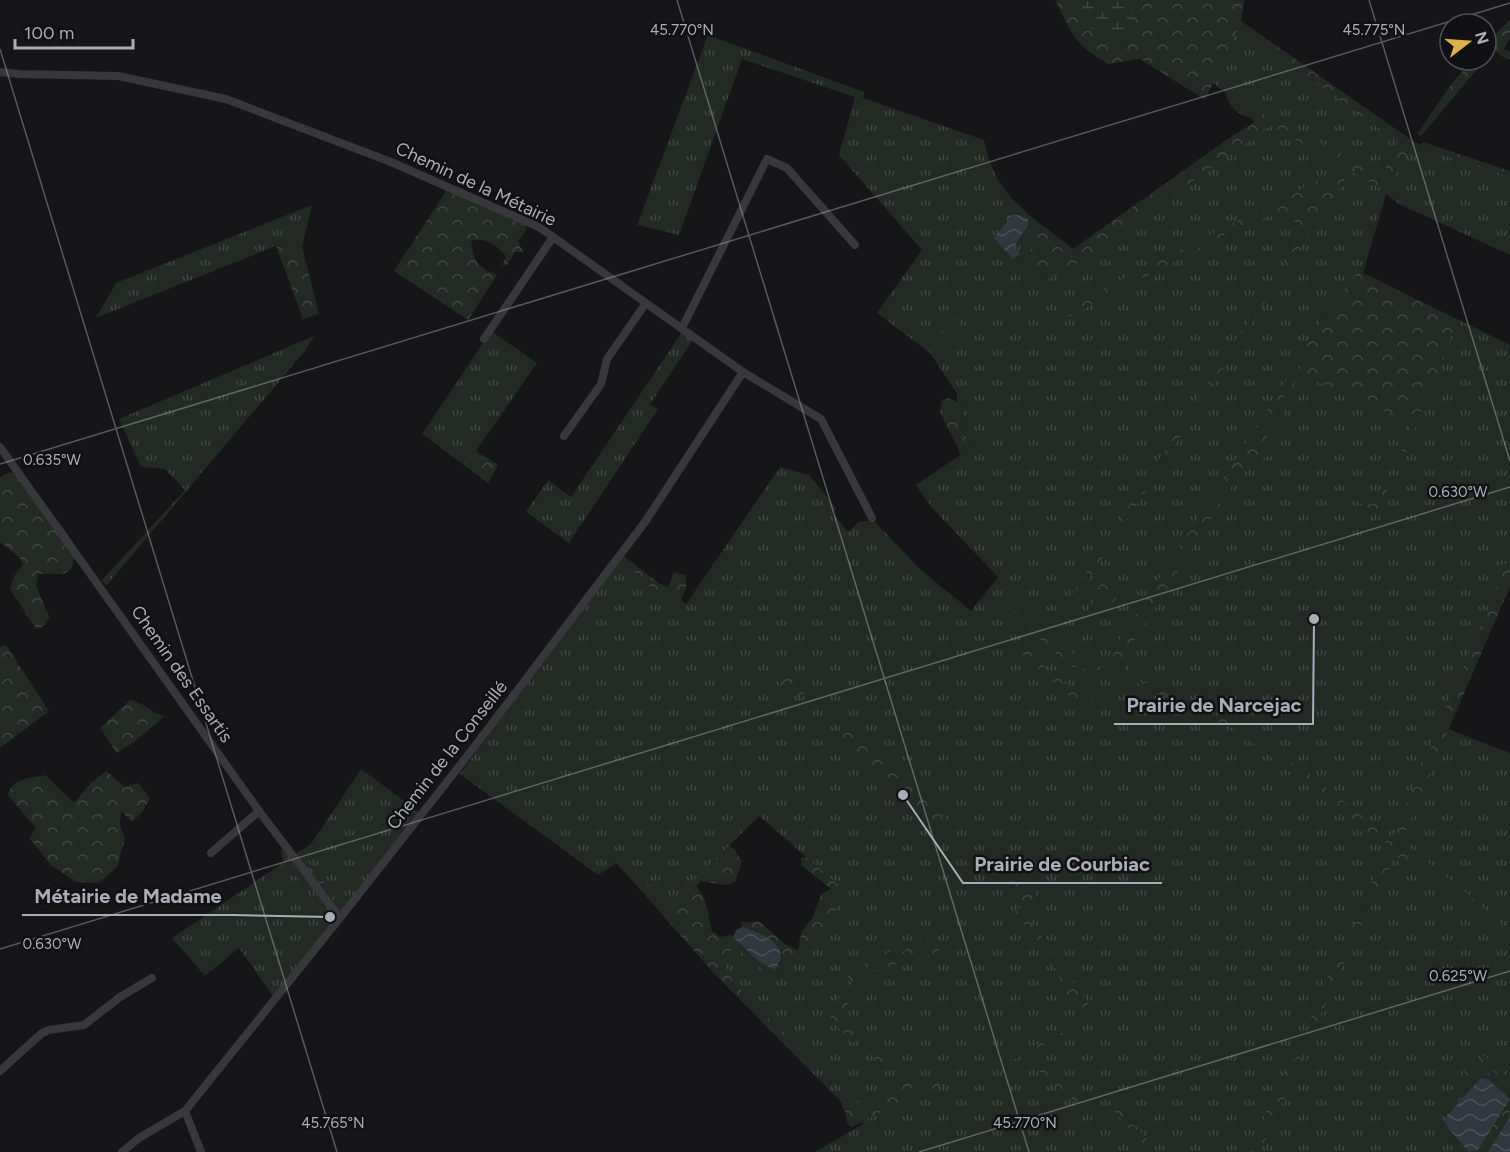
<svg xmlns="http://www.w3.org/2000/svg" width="1510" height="1152" font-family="Figtree,sans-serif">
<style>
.grass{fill:url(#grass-tufts)}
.forest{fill:url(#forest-crowns)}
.wetland{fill:url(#wetland-marsh)}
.water{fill:url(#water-waves)}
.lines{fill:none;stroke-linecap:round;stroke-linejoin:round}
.street{stroke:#38383c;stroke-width:8}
.ticks{fill:none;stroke:#aaadb6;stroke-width:1.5;stroke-opacity:0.45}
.labels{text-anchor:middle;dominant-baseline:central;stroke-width:5;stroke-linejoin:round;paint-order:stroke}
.street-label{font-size:18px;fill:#aaadb6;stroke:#111113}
.ticks-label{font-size:15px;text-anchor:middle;fill:#aaadb6;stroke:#111113;stroke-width:5;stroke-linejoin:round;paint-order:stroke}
.leader{fill:none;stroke:#aaadb6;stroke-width:2}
.callout-dot{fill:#aaadb6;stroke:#111113;stroke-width:2}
.callout-label{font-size:20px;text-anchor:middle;font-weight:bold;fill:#aaadb6;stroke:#111113;stroke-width:5;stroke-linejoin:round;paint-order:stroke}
</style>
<defs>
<pattern id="grass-tufts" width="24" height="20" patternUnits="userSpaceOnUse" patternTransform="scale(1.5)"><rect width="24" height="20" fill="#232a24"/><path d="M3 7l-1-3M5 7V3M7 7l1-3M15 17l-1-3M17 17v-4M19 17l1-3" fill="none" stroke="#404642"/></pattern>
<pattern id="forest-crowns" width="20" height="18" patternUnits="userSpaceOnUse" patternTransform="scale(1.5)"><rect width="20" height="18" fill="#232a24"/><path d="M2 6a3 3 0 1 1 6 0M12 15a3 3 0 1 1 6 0" fill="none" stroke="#404642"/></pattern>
<pattern id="wetland-marsh" width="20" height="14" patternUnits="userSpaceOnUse" patternTransform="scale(1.5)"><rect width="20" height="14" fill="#232a24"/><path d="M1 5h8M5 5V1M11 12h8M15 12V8" fill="none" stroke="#404642"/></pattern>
<pattern id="water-waves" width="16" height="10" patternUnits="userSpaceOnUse" patternTransform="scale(1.5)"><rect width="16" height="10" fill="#31383f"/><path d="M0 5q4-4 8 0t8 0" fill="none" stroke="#4c5258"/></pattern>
</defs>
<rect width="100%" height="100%" fill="#161618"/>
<path class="grass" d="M1240,22L1404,139L1510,173V255L1399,204L1386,194L1363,273L1510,345V586L1448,729L1510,753V1152H815L863,1124L711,970L735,947L775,979L843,889L759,816L662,913L616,863L598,875L460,774L621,554L686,604L780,467L809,475L836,508L833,514L848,532L860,521H874L921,570L971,611L998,577L933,509L916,485L972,447L966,438L962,413L965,407L957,402V394L930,353L877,313L922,250L839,155L855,97L742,59L679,235L637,225L708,35L864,92L863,98L984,140C986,149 988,158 992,167C1006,203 1044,226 1073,249L1235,134L1262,121L1213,83Z
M312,205L302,247L298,242L281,244L96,318L116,283Z
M491,331L537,363L476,451L498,465L488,483L422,434Z
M682,332L693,340L650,404L658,409L569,543L526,512L548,480L571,497Z
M314,336L305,351L106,586L102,580L185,490L165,469L141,467L119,419Z
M361,769L422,814L275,999L239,948L205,976L172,938L311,844Z"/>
<path class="forest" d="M1055,0H1087L1084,5L1119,41L1139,0H1244L1241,21L1413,141L1414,145L1389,186L1382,189L1352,172L1349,174L1256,316L1254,313L1297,243L1301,230L1299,224L1278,212L1230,232L1061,321H1052L1051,319L1060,311L1338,170L1339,164L1271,126L1255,134L1251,140L1073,266L1037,285L1024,262L1032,248L1028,233L1039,223L1073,249L1254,122L1252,118C1238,115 1229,107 1226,94L1228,91H1233L1259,111L1380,174L1385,172L1387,161L1398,142L1239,27L1205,100L1140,59L1108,64C1074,44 1072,34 1055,0Z
M1510,19V38L1504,49L1510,52V59L1503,57L1494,50L1486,59V45Z
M1473,60H1485L1421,136L1417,134L1452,83Z
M1422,143H1426L1510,171V177L1424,149Z
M448,188L527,222L526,230L518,241L523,252H515L508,264L502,266L506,256C497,245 486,237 471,241C475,263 477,267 497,275L468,320L394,271Z
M293,241L298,242L302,247L319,314L303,319L276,246Z
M1363,273L1457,320L1434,385L1420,414L1405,457L1400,461L1399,457L1412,423L1299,374L1292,390L1286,389L1283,395L1285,398L1284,419C1269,430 1261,437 1268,456L1255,463L1239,475L1126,654L1124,666L1127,675L1237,725L1241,722L1245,729L1273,747V754L1281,762L1289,761L1304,770L1382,832L1380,841L1236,730L1116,673L1113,668L1115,662L1112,652L1292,371L1300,369C1307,358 1303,351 1310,339C1321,316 1341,295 1356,274Z
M955,318L958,319L960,324L956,331L939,348H933L934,340Z
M1251,319L1252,324L1065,617L1062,616L1064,607L1249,320Z
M949,398L965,407L962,413L966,438L972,447L961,455L940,412L942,400Z
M481,454L498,465L488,483L463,464L470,457Z
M13,472L49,516L60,523L76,547L72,568L64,574H38L36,585L49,617L44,626L36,629L10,589L14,576L23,565L20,558L0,542V478L3,475Z
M1393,474L1382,505L1393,512L1390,515L1375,511L1343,494V492H1347L1372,504L1377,503L1385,483Z
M631,561L652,581L668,587L674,572L685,575C689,584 684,593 680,602C661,599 641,577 626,565Z
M1510,563V586L1438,754L1439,763L1433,767L1403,838L1407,846L1467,893L1510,933V944L1415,864L1395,857L1352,945L1302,1056L1301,1076L1294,1078L1260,1152H1248L1256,1147L1269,1101L1283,1083L1287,1065C1309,1054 1308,1018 1317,999C1325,980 1336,963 1342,944L1348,943L1350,931L1383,858L1386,840L1392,838L1412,790L1422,760L1429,753L1439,724L1496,590L1502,572L1499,565Z
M1111,579L1120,581L1123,589C1116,602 1104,613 1089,614V604L1102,581Z
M1011,597L1019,599L1072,653L1088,665L1104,667L1100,673L1091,677L1086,669C1059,667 1064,656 1045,646L1037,657L1043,665L1081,696L1088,694L1093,684L1100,682L1089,704L1081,707L1010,643L1011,641L1028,651L1037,647L1041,640L1025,619L1011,610Z
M6,645L49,711L0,748V647Z
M785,669L807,691L798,697L783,690L779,670Z
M130,700C148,704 147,712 165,716L134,742L117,753L100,728Z
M849,729L862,735L925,790L946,819L935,827L908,807L896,784L844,745L842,733Z
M106,771L125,787L138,783L150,798L143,811L132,822L121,811L120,824L125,839L117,867L99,883L76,882L51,865L29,838L36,828L8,795C12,777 30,779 45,775L74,803L91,783Z
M286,846L294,855L300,851L335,897L336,902L331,906L317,888H309C296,876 282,869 281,850Z
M729,846L734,849L742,861L735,882L727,885L700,881L697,886L705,900L712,931L720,937L732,935L756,959L774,970L780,964L781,954L757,931L742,927V922H760L785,944L797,950L775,979L735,947L723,959L733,982L749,998L750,1003L745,1005L711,970L638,887L641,882L647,883L656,895L669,904Z
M806,857L843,889C843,905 813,944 798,948L802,931L813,917L821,894L831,889L801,865V858Z
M1014,871C1028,881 1038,887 1037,905L1022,920L1004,928V919L1014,914L1023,904L1011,886L1003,881L1005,873Z
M1026,919L1033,924L1096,1015L1094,1021L1002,1065L1001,1063L1008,1058L1078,1025L1088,1016L1082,1006L1063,992C1062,967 1037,947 1023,927Z
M928,940L938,942L942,946L936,953L872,971L849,998L844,1020L859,1023L860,1039L854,1043L834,1024L827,1012L852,983L847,978L849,971L892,951L904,952L912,943Z
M1205,991L1260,1038L1261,1041H1258L1206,999L1202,993Z
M760,1011C780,1026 795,1044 811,1063L809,1067L806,1066L757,1017Z
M876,1045L887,1047L888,1056L898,1062L895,1071H887C882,1063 874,1060 868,1051Z
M1071,1053L1076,1054L1084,1064L1106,1085L1105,1092L1099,1094L1080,1065L1070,1060Z
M1482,1056L1490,1059L1510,1079V1081L1507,1083L1487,1065L1481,1062L1438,1108L1437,1107L1471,1064Z
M1038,1068H1042L1085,1106L1084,1109L1038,1070Z
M1481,1073H1489L1491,1077L1488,1079L1481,1078L1458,1102H1455V1098L1472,1077Z
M903,1077H908L916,1084L934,1079L941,1083L938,1087L902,1101L851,1128L846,1120V1113C840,1107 841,1103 846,1096L858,1102L863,1112C883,1103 895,1100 903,1077Z
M1510,1099C1510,1123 1502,1133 1488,1152H1475Z
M1117,1107L1131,1117L1130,1124L1137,1127L1157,1152H1149C1138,1137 1124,1127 1115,1111Z"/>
<path class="wetland" d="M1087,0H1139L1119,41L1091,28L1084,5Z"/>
<path class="water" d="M1019,215L1028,219V225L1014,247L1020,254L1013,259L994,238L1007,222V216Z
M742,927C760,931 796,948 774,970L756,959L733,937L736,930Z
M1481,1078L1488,1079L1510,1099L1478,1150L1469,1152L1448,1128L1444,1119Z
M1510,1117V1152H1488Z"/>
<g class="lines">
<path class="street" d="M0,72L19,74L118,76L226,99L391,162L539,227L743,372L821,419L872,518
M682,328L767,159L787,168L855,245
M484,339L553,237
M564,436L601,384L607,359L646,303
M0,447L259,811L340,918
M211,853L259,811
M0,1071L42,1033L49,1030L84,1025L120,997L152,978
M185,1111L201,1152
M122,1152L139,1138L185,1111L340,918L472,750L645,522L743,372"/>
</g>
<path class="ticks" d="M677,0L1029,1152M1369,0L1510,461M0,49L337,1152M0,464L1510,3M0,949L1510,487M919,1152L1510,971"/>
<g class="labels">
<g class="street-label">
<text transform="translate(476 184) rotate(25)">Chemin de la Métairie</text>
<text transform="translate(182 674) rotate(55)">Chemin des Essartis</text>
<text transform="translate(447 755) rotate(-52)">Chemin de la Conseillé</text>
</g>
</g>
<g class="ticks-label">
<text x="682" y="35">45.770°N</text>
<text x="1374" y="35">45.775°N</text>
<text x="52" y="465">0.635°W</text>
<text x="1458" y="497">0.630°W</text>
<text x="52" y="949">0.630°W</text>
<text x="1458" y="981">0.625°W</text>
<text x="333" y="1128">45.765°N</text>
<text x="1025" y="1128">45.770°N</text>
</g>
<path class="leader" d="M1314 619L1313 724H1114M903 795L963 883H1162M330 917L234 915H22"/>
<g class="callout-dot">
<circle cx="1314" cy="619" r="6"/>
<circle cx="903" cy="795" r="6"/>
<circle cx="330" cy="917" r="6"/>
</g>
<g class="callout-label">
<text x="1214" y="712">Prairie de Narcejac</text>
<text x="1062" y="871">Prairie de Courbiac</text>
<text x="128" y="903">Métairie de Madame</text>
</g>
<g transform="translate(1468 42) rotate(73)"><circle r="28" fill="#111113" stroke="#4e4f54" stroke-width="1.5"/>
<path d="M0-4.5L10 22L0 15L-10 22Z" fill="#ddb049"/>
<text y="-9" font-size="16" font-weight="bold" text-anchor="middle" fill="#aaadb6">N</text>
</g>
<path d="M15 39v9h118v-9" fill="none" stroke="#aaadb6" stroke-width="3"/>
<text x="24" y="39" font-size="18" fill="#aaadb6" stroke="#111113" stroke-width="4.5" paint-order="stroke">100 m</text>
</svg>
